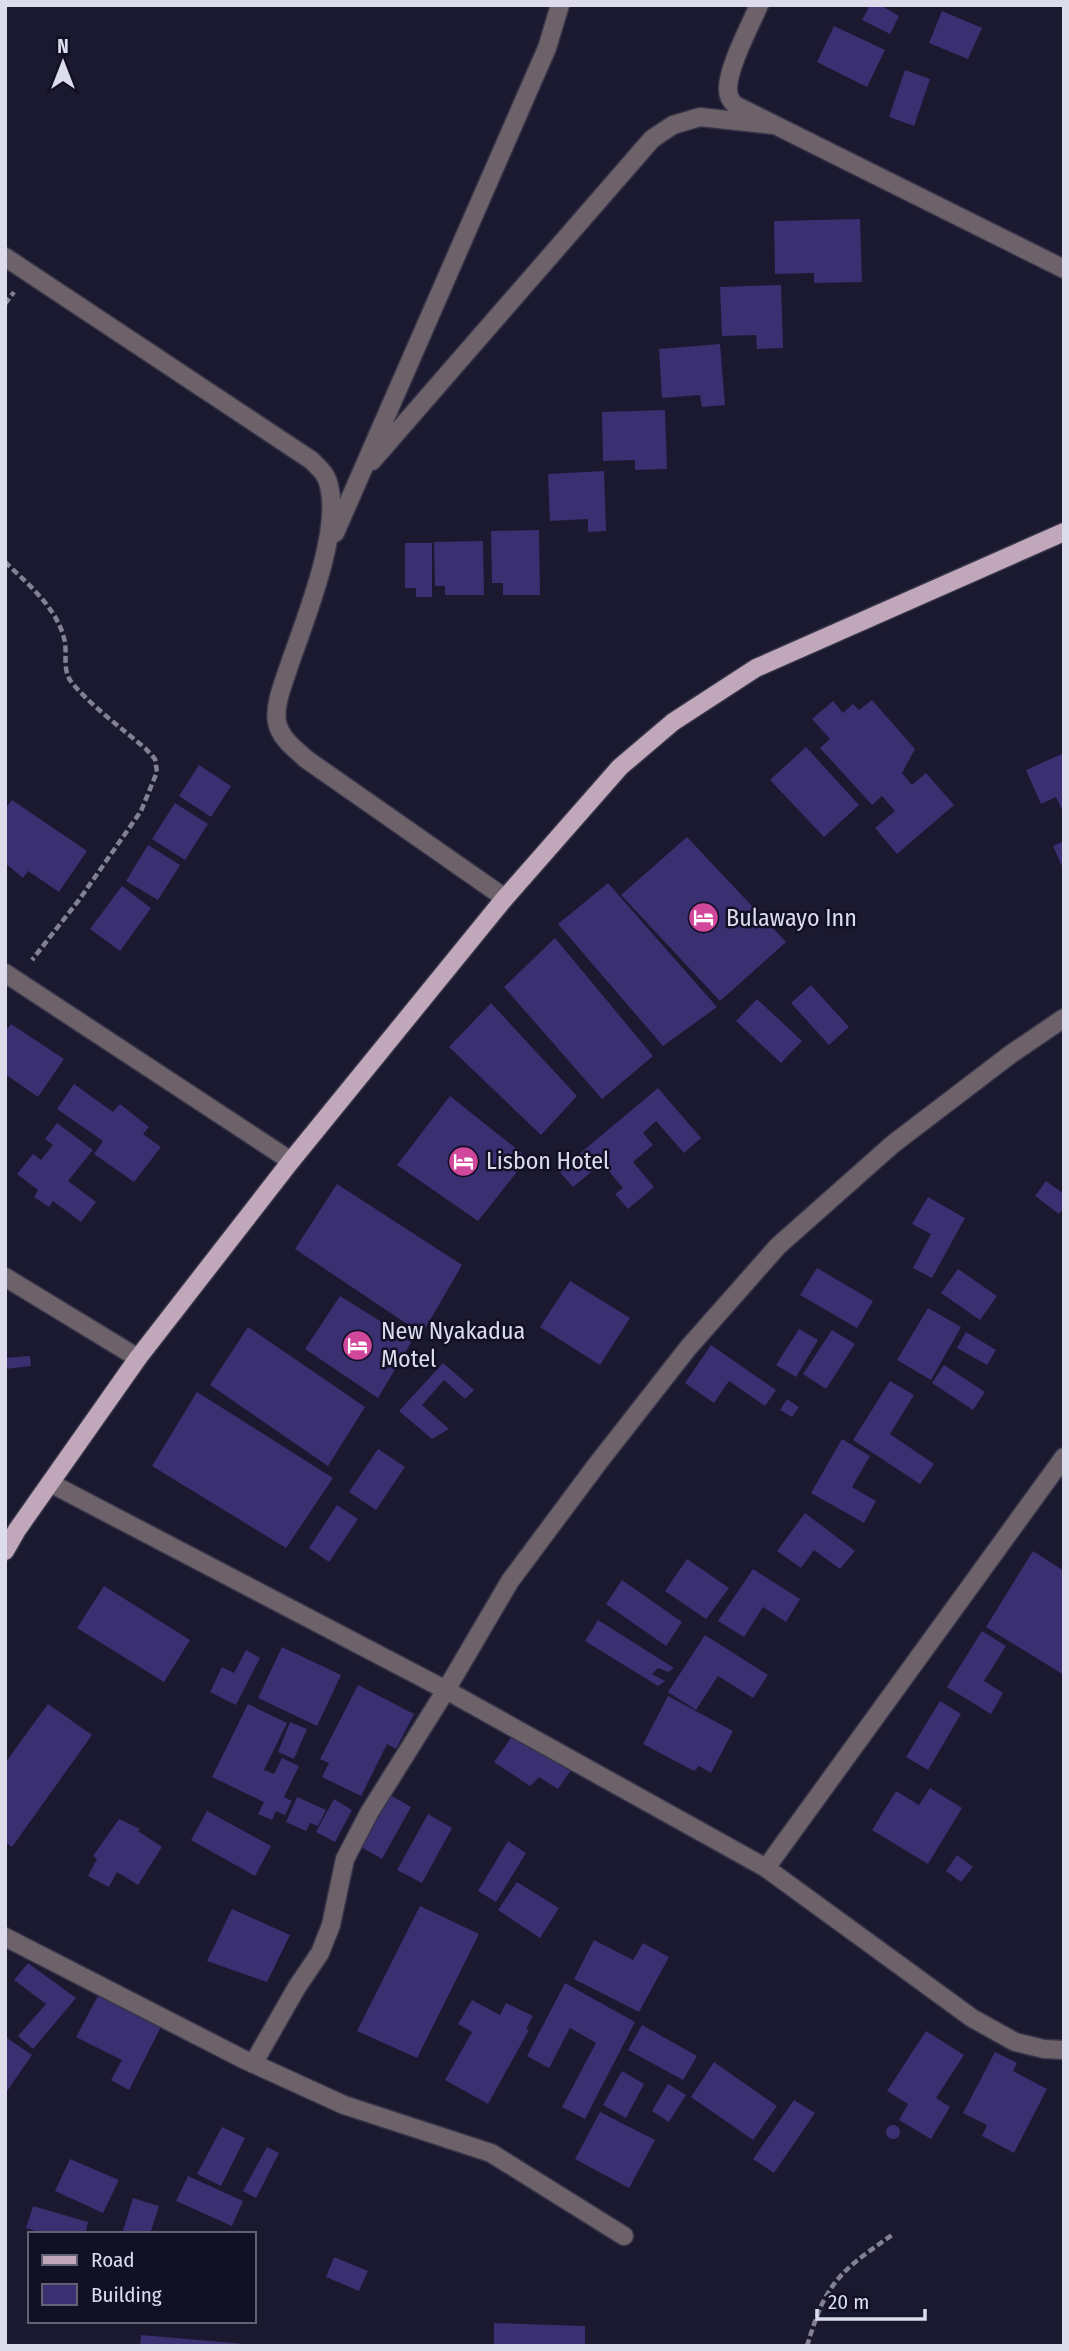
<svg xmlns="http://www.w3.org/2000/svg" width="1069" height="2351" font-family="'Fira Sans Condensed',sans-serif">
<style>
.building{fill:#392f71}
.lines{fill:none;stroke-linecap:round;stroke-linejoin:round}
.minor-casing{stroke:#363449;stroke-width:21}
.major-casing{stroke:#363449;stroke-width:21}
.path{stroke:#828194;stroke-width:4.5;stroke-dasharray:7 3.5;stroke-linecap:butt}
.minor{stroke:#6d626a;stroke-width:18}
.major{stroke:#c0a8ba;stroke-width:18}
.labels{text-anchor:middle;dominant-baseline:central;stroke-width:5;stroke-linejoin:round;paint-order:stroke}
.poi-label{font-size:24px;fill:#dcdcec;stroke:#121025;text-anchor:start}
</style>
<rect width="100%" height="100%" fill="#1b192f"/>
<path class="building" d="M870,5H880L899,16L890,34L862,20Z
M942,11L982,28L968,59L929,43Z
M834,26L885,50L867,87L817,62Z
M905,70L930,79L914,126L889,117Z
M860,219L862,282L814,283V273L775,274L774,221Z
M781,285L783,348L757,349L756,335L722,336L720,287Z
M720,344L725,405L702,407L700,395L662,398L659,349Z
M665,410L667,469L635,470V460L603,461L602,412Z
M604,471L606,531L588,532V519L550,521L548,474Z
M539,530L540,595H503V583H492L491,531Z
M483,541L484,595H445V586H435L434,542Z
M405,543H432V597H416V588H405Z
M872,700L915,749L902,773L912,785L926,773L954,805L897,854L875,828L895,811L882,796L872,805L820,748L830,739L812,719L833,701L843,713L853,704L859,710Z
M806,747L859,805L824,837L770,780Z
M1064,753V814L1056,797L1041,804L1026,770Z
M199,765L231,786L211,817L179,796Z
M12,800L87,851L59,892L28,871L23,878L5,863V809Z
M175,803L208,824L185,860L152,839Z
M687,837L786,942L720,1001L621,895Z
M1064,841V871L1053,846Z
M148,845L180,865L158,900L126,881Z
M608,883L717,1007L663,1046L558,924Z
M122,886L151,908L120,951L90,929Z
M555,938L653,1056L602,1099L504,987Z
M811,985L849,1027L829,1045L791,1003Z
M757,999L802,1041L781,1063L736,1021Z
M491,1003L577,1096L541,1135L449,1047Z
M11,1024L64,1059L38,1097L5,1074V1032Z
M74,1084L113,1112L120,1104L149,1127L143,1134L161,1147L134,1182L94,1154L103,1141L57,1109Z
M658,1088L701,1138L684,1153L656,1121L643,1133L653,1145L633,1162L654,1187L628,1209L615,1194L623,1188L602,1163L573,1187L559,1171Z
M450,1096L528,1158L478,1221L397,1165Z
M57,1123L93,1150L68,1181L96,1202L81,1222L53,1201L49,1207L34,1197L38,1190L17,1174L33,1154L41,1160L53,1145L45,1139Z
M1046,1181L1064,1194V1207L1059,1214L1035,1196Z
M337,1184L462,1265L422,1334L295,1249Z
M928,1197L965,1218L932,1278L913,1268L931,1234L912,1224Z
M817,1268L873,1301L857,1328L800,1295Z
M958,1269L997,1296L980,1320L941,1293Z
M570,1281L630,1318L600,1365L540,1327Z
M340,1296L412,1341L378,1398L305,1349Z
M928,1308L961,1327L931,1380L897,1360Z
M248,1327L365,1407L328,1466L210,1385Z
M799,1329L818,1340L796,1377L776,1365Z
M832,1330L855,1344L826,1389L803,1374Z
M966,1332L996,1350L987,1365L957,1348Z
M711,1345L776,1390L765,1406L729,1381L714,1403L685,1383Z
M30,1356L31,1366L5,1369V1358Z
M443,1363L474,1390L465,1399L444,1380L422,1405L449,1429L432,1439L399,1411Z
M944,1365L985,1392L973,1410L932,1383Z
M890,1381L914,1395L890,1434L934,1464L920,1484L853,1440Z
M197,1392L333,1478L286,1548L152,1466Z
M787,1399L799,1407L792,1417L780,1410Z
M842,1439L870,1456L852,1487L876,1501L864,1523L811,1493Z
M378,1449L405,1467L376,1510L349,1492Z
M337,1505L358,1519L329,1562L309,1548Z
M805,1513L855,1551L840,1569L814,1550L801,1568L777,1551Z
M1033,1551L1064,1571V1675L986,1627Z
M687,1559L729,1588L706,1619L665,1591Z
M753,1569L800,1599L786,1622L763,1607L744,1637L718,1621Z
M622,1580L682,1622L666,1646L606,1604Z
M104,1586L190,1640L164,1682L77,1628Z
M598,1620L674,1668L668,1672L658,1668L652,1674L665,1681L658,1686L585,1641Z
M982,1631L1006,1646L984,1681L1003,1693L991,1714L947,1687Z
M705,1635L768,1675L753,1698L718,1676L696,1710L668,1692Z
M282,1647L341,1675L317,1726L258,1698Z
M246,1650L260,1658L236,1705L210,1692L222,1667L234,1673Z
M358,1685L414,1714L396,1749L387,1744L361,1796L322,1777L329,1763L320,1759Z
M668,1696L733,1731L711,1773L699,1766L694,1771L643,1744Z
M940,1701L961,1714L928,1770L906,1757Z
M48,1704L92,1735L12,1847L5,1842V1763Z
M248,1704L287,1723L264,1770L274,1774L282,1758L299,1766L284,1797L292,1801L285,1815L276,1811L272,1820L258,1814L264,1802L212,1777Z
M290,1722L307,1729L294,1759L278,1752Z
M515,1732L571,1770L558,1789L539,1777L530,1786L494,1762Z
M930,1788L962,1808L928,1864L872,1830L896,1791L919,1805Z
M390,1795L411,1807L382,1859L361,1847Z
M297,1797L326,1810L318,1826L310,1823L306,1831L286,1822Z
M334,1799L352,1810L335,1842L316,1832Z
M207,1811L271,1846L255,1876L191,1840Z
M428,1814L452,1828L422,1883L397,1870Z
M119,1819L140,1829L138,1831L162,1847L138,1885L117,1872L109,1887L88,1876L97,1859L93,1856Z
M508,1841L526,1853L496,1902L478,1891Z
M957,1855L973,1867L961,1882L946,1871Z
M517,1882L559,1908L540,1938L498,1910Z
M420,1906L479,1934L417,2058L357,2031Z
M232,1909L290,1935L267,1982L207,1961Z
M594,1940L633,1960L643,1943L669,1957L639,2012L574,1979Z
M28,1963L76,1998L33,2049L18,2036L46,2004L14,1980Z
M565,1983L635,2022L585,2119L562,2107L596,2043L570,2028L549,2068L527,2056Z
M99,1994L162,2025L129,2090L111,2080L122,2060L76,2037Z
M472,2000L500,2015L506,2003L533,2016L526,2029L529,2030L488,2104L445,2080L472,2032L458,2024Z
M642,2025L697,2056L683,2080L628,2050Z
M926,2031L964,2055L936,2098L950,2107L931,2139L899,2120L908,2104L887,2091Z
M7,2038L32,2055L5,2094V2041Z
M995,2052L1017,2063L1013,2071L1047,2089L1014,2153L982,2136L987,2125L963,2113Z
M714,2062L777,2106L753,2140L691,2097Z
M622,2071L644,2084L626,2118L603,2105Z
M668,2084L686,2095L669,2122L652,2111Z
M794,2100L815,2113L774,2173L753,2159Z
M600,2112L655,2140L629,2188L575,2159Z
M886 2132a7 7 0 1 1 14 0a7 7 0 1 1-14 0Z
M222,2127L245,2138L221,2186L197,2174Z
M267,2147L279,2153L256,2198L243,2191Z
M70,2159L119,2180L103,2213L55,2191Z
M188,2176L243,2201L232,2226L176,2201Z
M133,2198L159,2206L150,2234H122Z
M33,2206L88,2222L85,2234H45L26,2228Z
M334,2257L368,2271L359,2291L326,2277Z
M494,2323L585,2326V2346L494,2345Z
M141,2335L245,2344V2346H140Z"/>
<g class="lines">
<defs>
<path id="minor" d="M759,5C750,26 727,69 728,90C728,97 731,101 735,105L1064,269
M5,257L311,460C319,468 327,474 329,486C341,533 304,622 288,669C283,684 274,706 277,722C280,738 294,748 306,759L505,898
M372,461L652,139L673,125L700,117L773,125
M335,533L547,48L560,5
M5,973L291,1161
M5,1277L138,1358
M50,1483L446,1690L766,1868L972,2018L1015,2042L1044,2049L1064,2050
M766,1868L1064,1457
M5,1937L243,2059L344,2105L491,2153L624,2236
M253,2064L297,1987L320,1953L331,1925L345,1859L369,1813L446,1690L510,1581L598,1463L688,1348L778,1246L893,1144L1011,1054L1064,1018"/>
<path id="major" d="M5,1551L17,1530L138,1358L291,1161L505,898L620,767L673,722L756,668L1064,532"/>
</defs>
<use href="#minor" class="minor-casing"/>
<use href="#major" class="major-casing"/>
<path class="path" d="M5,304L14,292
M5,562C27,583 56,607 64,638C68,652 62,667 70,680C85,701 125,731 146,749L155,759L157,772L141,811L79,900L32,960
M807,2346C813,2327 819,2306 830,2290C845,2266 870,2251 892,2235"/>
<use href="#minor" class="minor"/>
<use href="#major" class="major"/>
</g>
<defs>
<symbol id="hotel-disc" viewBox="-11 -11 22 22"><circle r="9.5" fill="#d1479c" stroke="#121025"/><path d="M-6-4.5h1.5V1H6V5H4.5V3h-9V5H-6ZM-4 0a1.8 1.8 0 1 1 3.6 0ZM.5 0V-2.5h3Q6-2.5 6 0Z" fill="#fff"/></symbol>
</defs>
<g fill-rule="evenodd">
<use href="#hotel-disc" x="686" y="900" width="35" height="35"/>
<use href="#hotel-disc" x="446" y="1144" width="35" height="35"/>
<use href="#hotel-disc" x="340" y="1328" width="35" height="35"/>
</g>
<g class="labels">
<g class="poi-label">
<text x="726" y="918">Bulawayo Inn</text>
<text x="486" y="1161">Lisbon Hotel</text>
<text x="381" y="1331">New Nyakadua<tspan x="381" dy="28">Motel</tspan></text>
</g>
</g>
<rect width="1069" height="2351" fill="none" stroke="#dcdcec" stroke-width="14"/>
<rect x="28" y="2232" width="228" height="91" fill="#121025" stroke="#636275" stroke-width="2"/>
<rect x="42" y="2255" width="35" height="10" fill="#c0a8ba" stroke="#636275" stroke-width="2"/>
<text x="91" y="2267" font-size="21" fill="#dcdcec">Road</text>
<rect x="42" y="2284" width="35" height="21" fill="#392f71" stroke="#636275" stroke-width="2"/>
<text x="91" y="2302" font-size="21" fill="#dcdcec">Building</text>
<g transform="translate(63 63)" stroke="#121025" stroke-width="5" paint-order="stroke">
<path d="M0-5L12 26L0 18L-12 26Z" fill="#dcdcec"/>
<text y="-10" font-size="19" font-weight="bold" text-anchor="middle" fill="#dcdcec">N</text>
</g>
<path d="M817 2309v10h108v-10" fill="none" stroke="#dcdcec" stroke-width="3.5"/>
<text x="828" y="2309" font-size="21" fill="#dcdcec" stroke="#121025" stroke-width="5" paint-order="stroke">20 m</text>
</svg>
